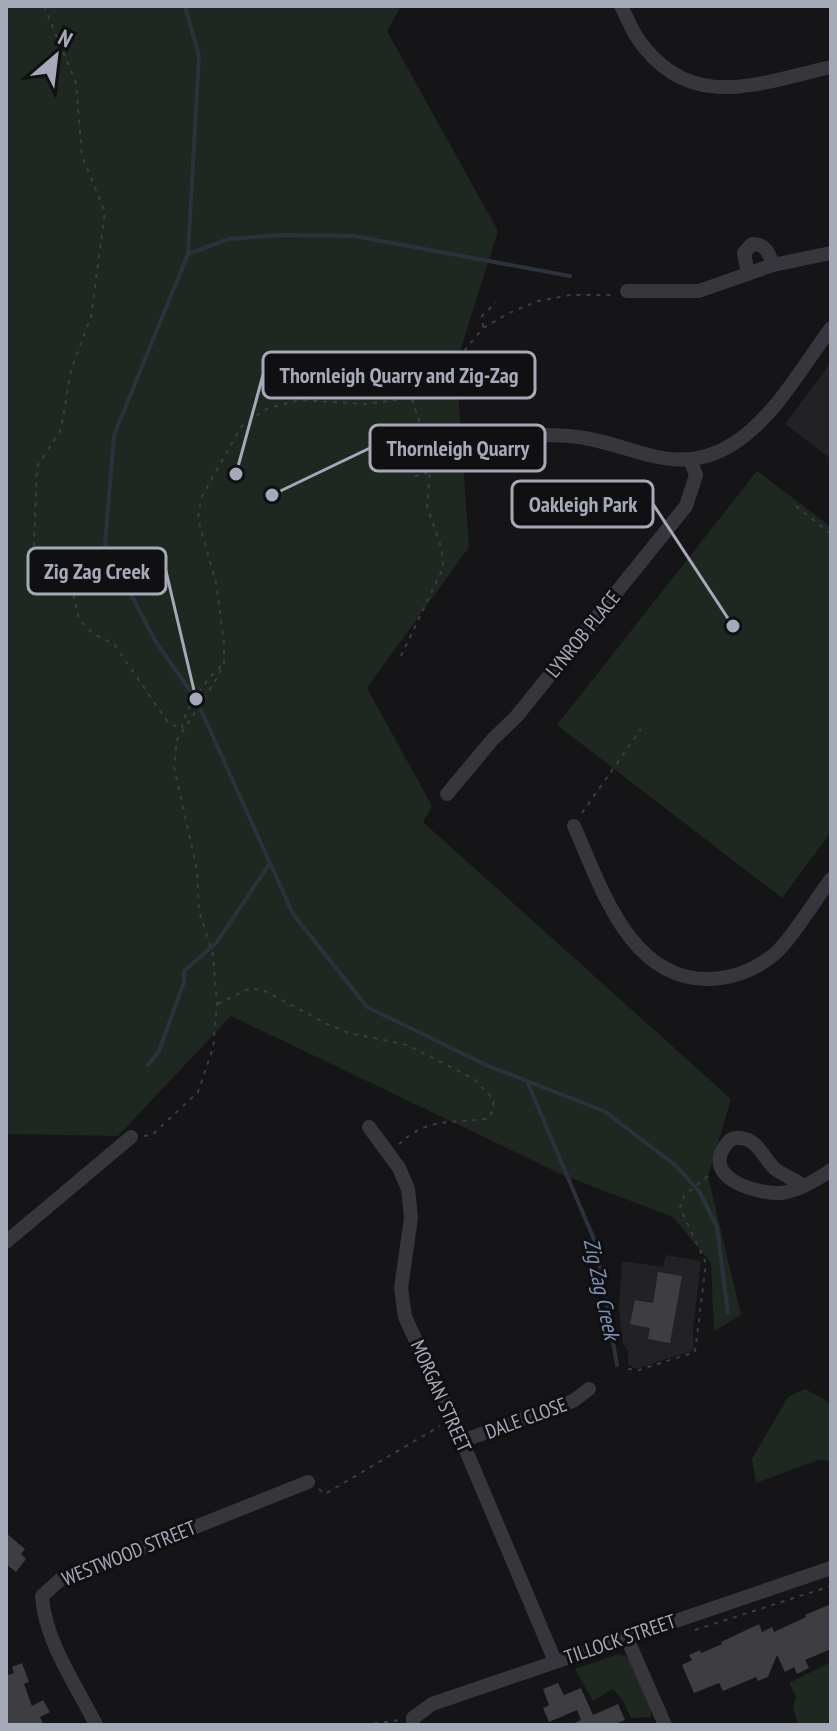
<svg xmlns="http://www.w3.org/2000/svg" width="837" height="1731" font-family="'PT Sans Narrow',sans-serif">
<style>
.built{fill:#222124}
.green{fill:#1f2721}
.lines{fill:none;stroke-linecap:round;stroke-linejoin:round}
.stream{stroke:#2b323c;stroke-width:4}
.building{fill:#3d3d42}
.path{stroke:#3c3d43;stroke-width:2;stroke-dasharray:4 6;stroke-linecap:butt}
.minor{stroke:#36363c;stroke-width:14}
.labels{text-anchor:middle;dominant-baseline:central;stroke-width:6;stroke-linejoin:round;paint-order:stroke}
.street-label{font-size:20px;fill:#a6a9b8;stroke:#101012}
.water-label{font-size:22px;font-style:italic;fill:#7c92b5;stroke:#101012}
.leader{fill:none;stroke:#a6a9b8;stroke-width:3}
.callout-dot{fill:#a6a9b8;stroke:#101012;stroke-width:3}
.callout{fill:#101012;stroke:#a6a9b8;stroke-width:3}
.callout-label{font-size:22px;text-anchor:middle;font-weight:bold;fill:#a6a9b8}
</style>
<rect width="100%" height="100%" fill="#151517"/>
<path class="built" d="M831,362V459L785,424Z
M666,1255L701,1261L693,1330L694,1350L636,1369L628,1364V1352L623,1343L619,1309L622,1261L663,1267Z"/>
<path class="green" d="M6,6H401L387,31L498,231L456,364L469,547L367,688L432,806L423,822L731,1099L708,1176L741,1315L714,1331L711,1263L673,1217L563,1175L231,1016L118,1136L6,1134Z
M757,471L831,527V832L782,898L557,725Z
M805,1389L824,1399L831,1406V1461L819,1460L756,1483L752,1459L788,1397Z
M619,1654L629,1658L651,1706V1717L631,1718L622,1699L613,1689L593,1701L575,1669Z
M831,1662V1719L825,1725H798L793,1707L796,1697L789,1683Z"/>
<g class="lines">
<path class="stream" d="M185,6L199,56L188,254L114,435L105,545L156,642L196,699L293,914L367,1007L486,1065L604,1111L675,1165L699,1191L717,1227L728,1313
M188,254L229,239L284,235L354,236L570,276
M148,1065L159,1051L184,982V971L217,942L270,863
M527,1081L596,1244L617,1365"/>
</g>
<path class="building" d="M658,1272L682,1276L670,1343L648,1339L650,1328L630,1324L635,1300L653,1303Z
M6,1533L25,1549L21,1554L26,1559L16,1572L6,1564Z
M831,1604V1649L805,1660L809,1668L797,1674L794,1667L785,1672L777,1655L768,1677L758,1681L756,1677L723,1691L719,1683L694,1693L682,1665L692,1660L689,1655L700,1650L701,1653L722,1644L721,1642L759,1624L762,1632L772,1627L774,1632L806,1617L805,1615Z
M22,1663L29,1682L24,1684L32,1706L43,1700L50,1712L40,1717L44,1725H6V1676L14,1673L12,1667Z
M558,1683L564,1695L581,1688L593,1715L618,1704L625,1720L613,1725H570L581,1720L577,1710L549,1722L543,1708L549,1705L543,1689Z"/>
<g class="lines">
<path class="path" d="M44,6L76,83L82,156L105,212L91,317L71,370L61,429L37,467L34,546L67,568L79,619L93,634L114,644L167,721L181,729
M483,327L482,316L496,302
M412,399L420,424C407,442 411,455 415,476L427,473
M796,506L831,534
M401,656L443,568L442,550L427,506L430,470
M182,728C185,707 205,681 221,666
M582,813L641,729
M218,1004L250,988L265,991L327,1024L349,1033L407,1045L474,1079L494,1100L491,1116L485,1119C449,1124 428,1117 399,1144
M144,1136L152,1135L198,1092L213,1048L217,1004L213,955L199,911L197,870L174,767L177,740L217,678L224,663V643L216,583L198,519L201,498L241,427L266,409L299,400L366,404L411,398L446,373L483,328L509,313L538,301L571,295H612
M628,1369L639,1370L695,1352L706,1263L680,1208L684,1196L709,1175
M319,1489L325,1494L440,1426
M695,1630L831,1586
M364,1725L399,1720"/>
<path class="minor" d="M621,6C627,17 631,29 638,39C690,114 759,83 831,67
M748,274L744,253L752,244C766,244 769,253 773,265
M627,291H699L773,265L831,253
M438,458C453,452 469,445 484,441C510,435 543,434 569,436C631,441 674,481 733,444C775,417 802,367 831,328
M447,794L493,739L516,717L686,506L696,475L691,462
M574,826C601,886 629,981 710,979C734,978 753,971 772,956C788,945 817,897 831,879
M369,1127L399,1168L408,1189L411,1218L401,1288L405,1317L462,1441L555,1661
M802,1185C794,1179 783,1175 775,1169C764,1159 758,1139 740,1138C733,1137 728,1141 725,1146C702,1179 758,1194 781,1193C798,1191 818,1179 831,1170
M6,1242L131,1137
M462,1441L573,1401L589,1389
M626,1636L665,1725
M96,1725C76,1684 45,1642 42,1596L63,1577L85,1571L308,1482
M413,1725V1718L432,1704L831,1568"/>
</g>
<g class="labels">
<g class="street-label">
<text transform="translate(583 634) rotate(-51)">LYNROB PLACE</text>
<text transform="translate(441 1396) rotate(66)">MORGAN STREET</text>
<text transform="translate(526 1418) rotate(-20)">DALE CLOSE</text>
<text transform="translate(129 1553) rotate(-22)">WESTWOOD STREET</text>
<text transform="translate(620 1639) rotate(-19)">TILLOCK STREET</text>
</g>
<g class="water-label">
<text transform="translate(602 1289) rotate(78)">Zig Zag Creek</text>
</g>
</g>
<path class="leader" d="M236 474L263 375M272 495L370 448M733 626L653 504M196 699L166 571"/>
<g class="callout-dot">
<circle cx="236" cy="474" r="8"/>
<circle cx="272" cy="495" r="8"/>
<circle cx="733" cy="626" r="8"/>
<circle cx="196" cy="699" r="8"/>
</g>
<g class="callout">
<rect x="263" y="352" width="272" height="46" rx="8"/>
<rect x="370" y="425" width="175" height="46" rx="8"/>
<rect x="512" y="481" width="141" height="46" rx="8"/>
<rect x="28" y="548" width="138" height="46" rx="8"/>
</g>
<g class="callout-label">
<text x="399" y="383">Thornleigh Quarry and Zig-Zag</text>
<text x="458" y="456">Thornleigh Quarry</text>
<text x="583" y="512">Oakleigh Park</text>
<text x="97" y="579">Zig Zag Creek</text>
</g>
<rect width="837" height="1731" fill="none" stroke="#a6a9b8" stroke-width="16"/>
<g transform="translate(56 56) rotate(28)" stroke="#101012" stroke-width="6" paint-order="stroke">
<path d="M0-6L14 30L0 20L-14 30Z" fill="#a6a9b8"/>
<text y="-12" font-size="22" font-weight="bold" text-anchor="middle" fill="#a6a9b8">N</text>
</g>
</svg>
